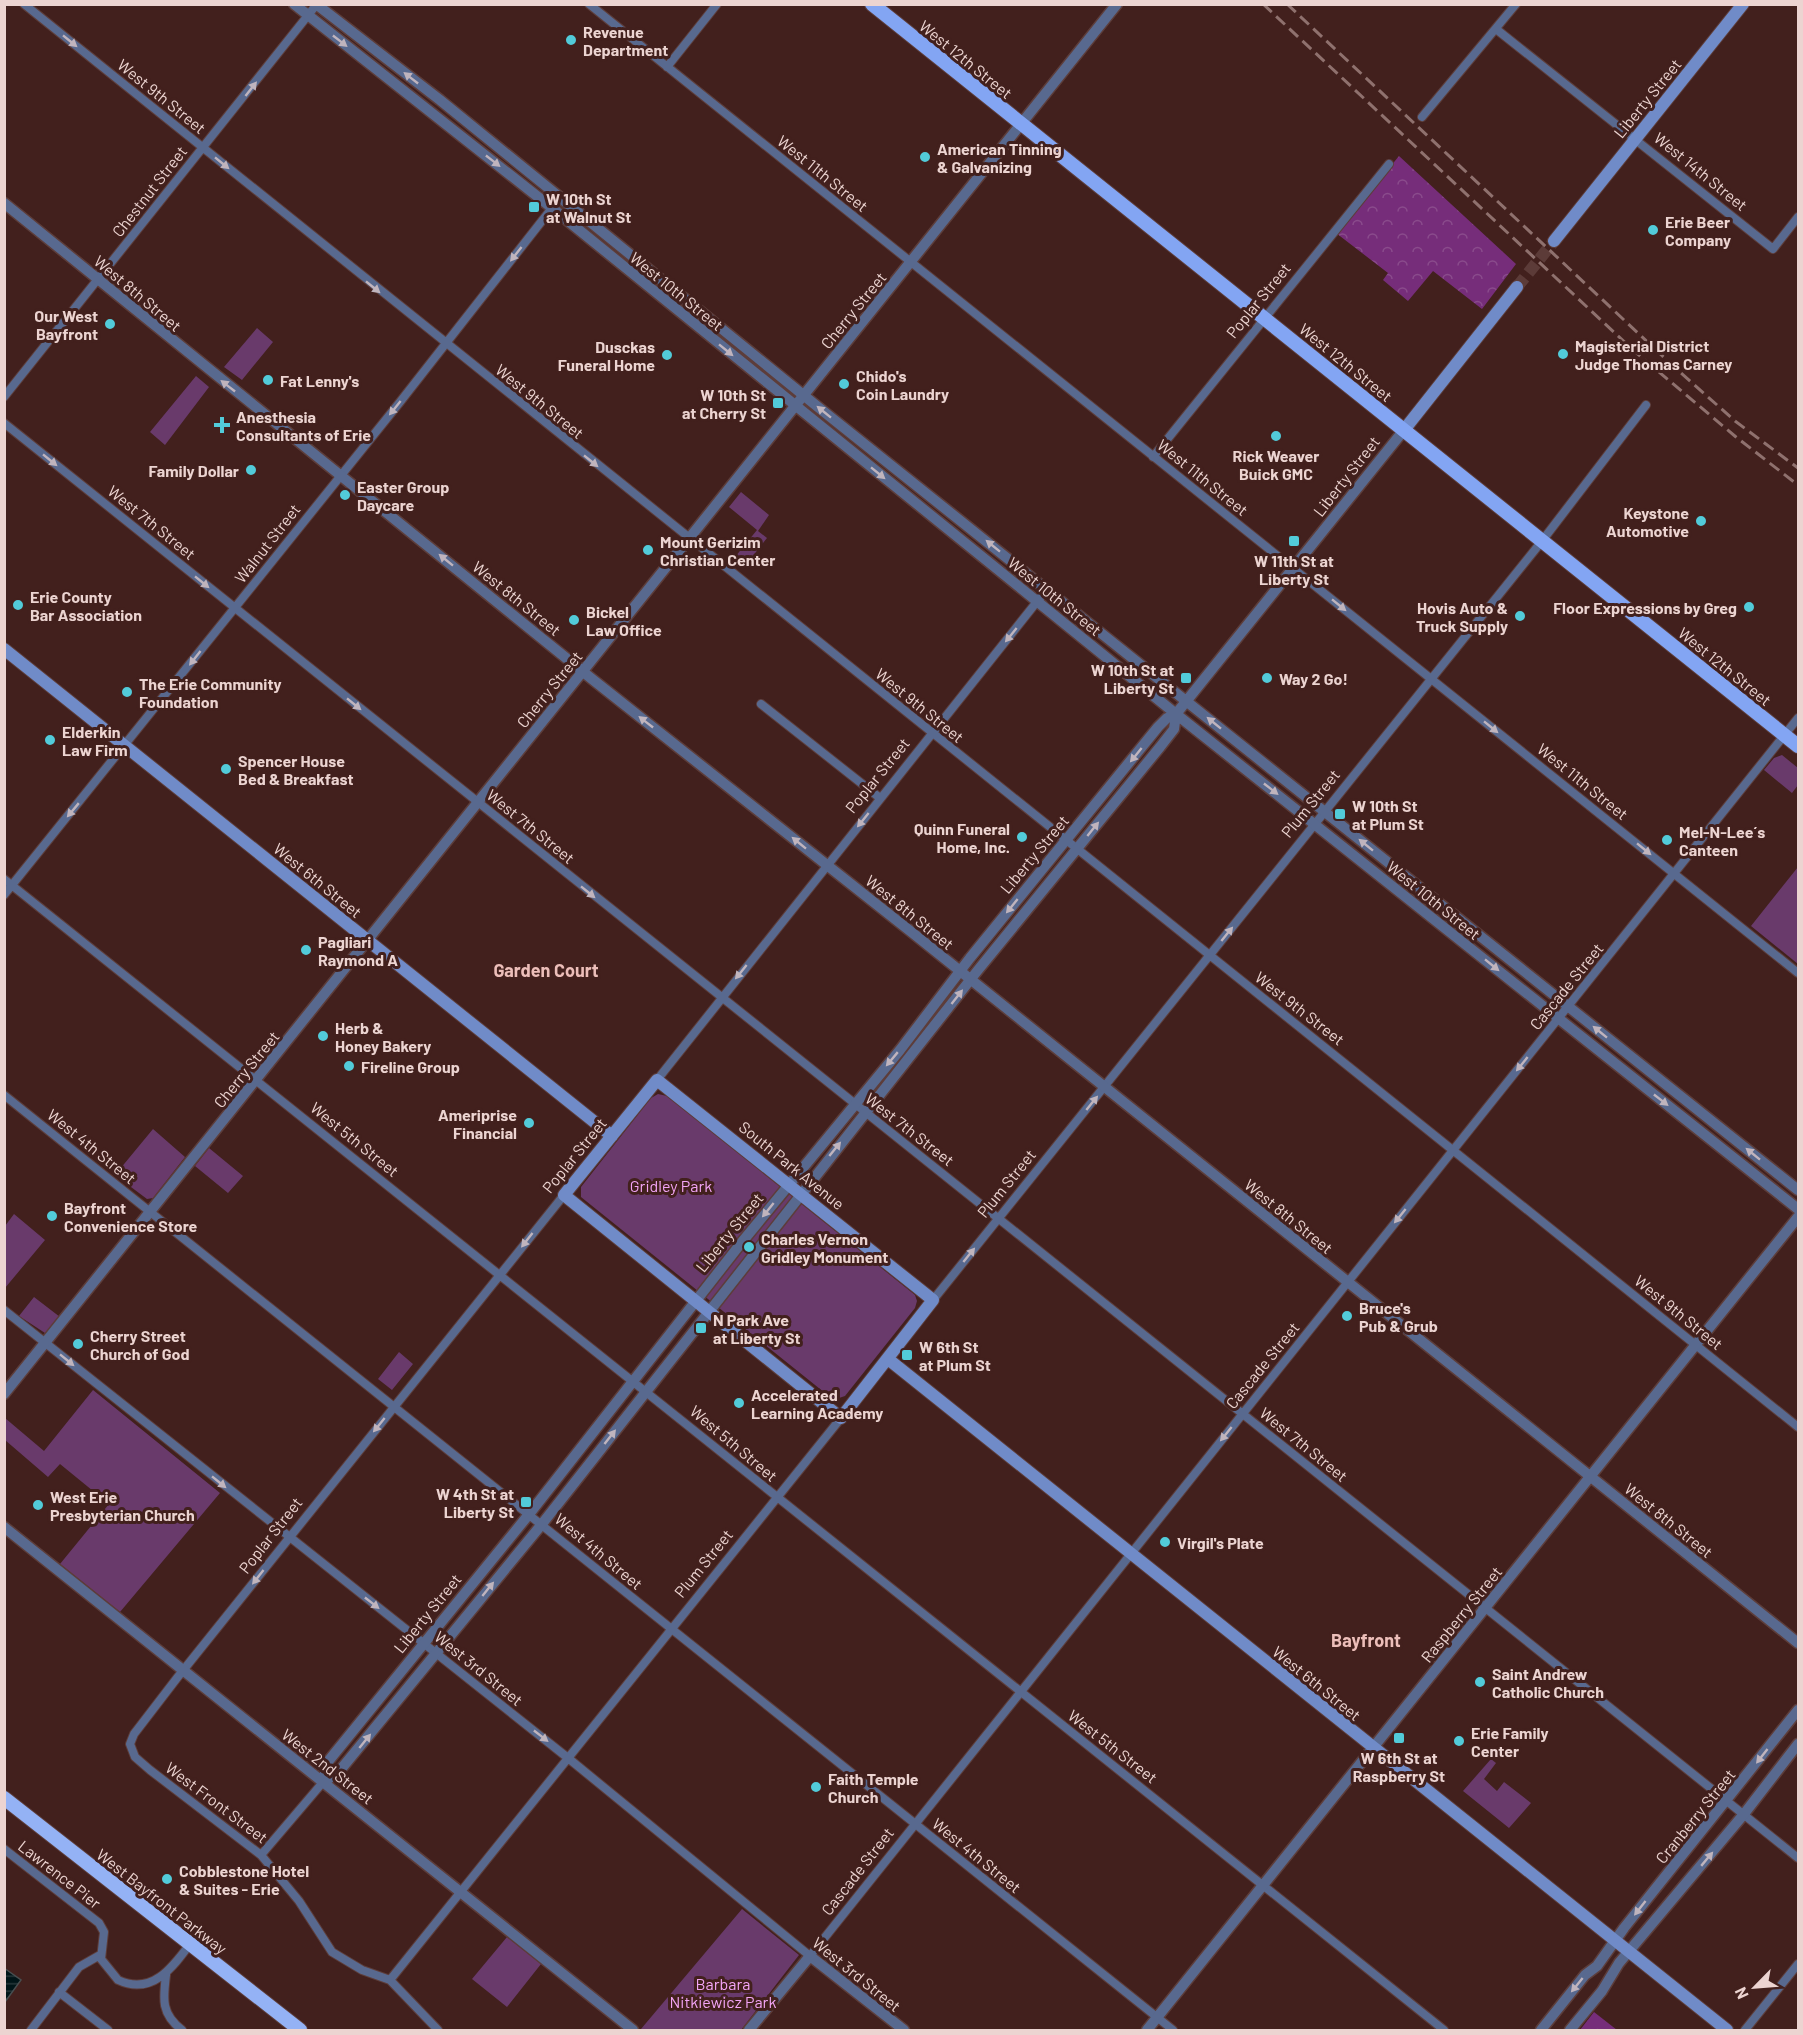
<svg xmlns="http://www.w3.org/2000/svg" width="1803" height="2035" font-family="Barlow,sans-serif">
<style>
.green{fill:#693a6b}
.forest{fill:url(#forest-crowns)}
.water{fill:url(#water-rules);stroke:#484e50;stroke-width:1.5}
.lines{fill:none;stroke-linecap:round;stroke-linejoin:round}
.secondary-tunnel{stroke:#5c3b38;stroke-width:12;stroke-dasharray:12 6;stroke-linecap:butt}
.minor-casing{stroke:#5d3d3a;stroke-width:10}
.tertiary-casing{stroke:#5d3d3a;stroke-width:13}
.secondary-casing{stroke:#5d3d3a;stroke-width:14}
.primary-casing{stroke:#5d3d3a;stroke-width:16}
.trunk-casing{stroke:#5d3d3a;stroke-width:16}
.minor{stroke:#58698f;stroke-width:8}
.tertiary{stroke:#58698f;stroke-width:10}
.secondary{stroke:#708bc8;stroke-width:12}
.primary{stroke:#83a5f3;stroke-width:14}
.trunk{stroke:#94b2f5;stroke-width:14}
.rail{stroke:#8f716e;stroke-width:3;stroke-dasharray:12 6;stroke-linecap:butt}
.oneway{fill:#c0b4bd}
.poi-dot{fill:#52cbd9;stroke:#42201d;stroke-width:2}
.labels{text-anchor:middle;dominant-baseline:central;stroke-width:6;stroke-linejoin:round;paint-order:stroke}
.poi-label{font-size:16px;font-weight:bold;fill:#ecd4d1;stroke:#42201d;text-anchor:start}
.street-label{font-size:16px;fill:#ecd4d1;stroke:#42201d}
.park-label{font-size:16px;fill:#f3a5f6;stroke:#42201d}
.neighbourhood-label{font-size:18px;font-weight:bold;fill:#ecbeb9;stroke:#42201d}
</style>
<defs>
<pattern id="forest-crowns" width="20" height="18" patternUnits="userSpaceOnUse" patternTransform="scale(1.5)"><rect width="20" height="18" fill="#762d7a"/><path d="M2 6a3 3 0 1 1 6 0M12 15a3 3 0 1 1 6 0" fill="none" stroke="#8a4b8c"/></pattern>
<pattern id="water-rules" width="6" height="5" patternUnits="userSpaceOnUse" patternTransform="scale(1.5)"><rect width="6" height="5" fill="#011518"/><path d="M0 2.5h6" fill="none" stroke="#263639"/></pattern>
</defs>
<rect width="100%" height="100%" fill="#42201d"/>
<path class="green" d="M257,328L273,342L242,380L224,367Z
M196,376L209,387L165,445L150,432Z
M741,492L769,515L758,531L767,538L745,566L735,557L757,530L729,507Z
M1782,755L1798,768V785L1792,793L1764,770L1774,758Z
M1798,867V964L1751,926Z
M658,1094L667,1096L915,1295L917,1301L915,1308L845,1396L836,1399L830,1397L581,1197V1187L651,1098Z
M153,1129L185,1157L153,1198L147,1199L115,1175Z
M209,1148L243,1176L228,1193L195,1166Z
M14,1214L45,1240L5,1288V1226Z
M34,1297L60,1317L45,1333L19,1316Z
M399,1352L413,1364L392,1390L378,1379Z
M93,1390L220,1493L120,1612L60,1564L109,1504L60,1464L48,1477L5,1440V1418L44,1451Z
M1491,1759L1496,1763L1484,1779L1497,1791L1504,1782L1531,1803L1509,1828L1463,1791Z
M742,1909L799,1955L741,2030L641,2029Z
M507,1937L541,1964L507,2007L472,1979Z"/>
<path class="forest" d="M1399,156L1516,264L1482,309L1433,271L1408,301L1383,280L1388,273L1336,233Z
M1594,2012L1617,2030H1580Z"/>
<path class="water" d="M4,1968L21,1980L5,2002H4Z"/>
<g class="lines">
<path class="secondary-tunnel" d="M1517,287L1554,241"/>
<defs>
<path id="minor" d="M24,4L1798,1427
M589,4L1798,973
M1496,29L1773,249L1798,217
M667,67L717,4
M1422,117L1516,4
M4,397L317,4
M4,423L1798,1858
M1153,457L1389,164
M761,704L880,798
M4,879L1444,2030
M4,895L400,402L552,208
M657,1080L1047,589
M4,1095L1173,2030
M933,1300L1542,541L1646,405
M4,1310L568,1758L810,1956L1798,718
M4,1849L99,1923L104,1932L101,1959L118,1980C152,1996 173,1967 190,1944
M261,1855L324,1781
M166,1975C163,1999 161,2014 182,2030
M390,1980L841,1418
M59,1992L108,2030
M31,2030L79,1967L100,1955
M438,2030L390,1980L362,1970L332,1952L299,1901L261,1855L150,1770L135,1757L130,1744L134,1734L177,1678L564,1195
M1745,2030L1798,1964"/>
<path id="tertiary" d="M294,4L552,208L1176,714L1798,1209
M316,4L440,100L818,407L1798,1190
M4,203L592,679L914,934L1798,1643
M4,1394L1117,4
M4,1527L633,2030
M324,1781L326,1764L530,1513L742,1242L900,1050L970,958L1158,727L1167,718L1176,714L1404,430
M324,1781L337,1774L542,1524L978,970L1160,747L1174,729L1176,714
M749,2030L810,1956L904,2030
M1147,2030L1798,1217
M1541,2030L1585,1975L1597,1966L1624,1928L1798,1710
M1570,2030L1602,1991L1619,1963L1744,1814L1798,1744"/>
<path id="secondary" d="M1554,241L1743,4
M1404,430L1517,287
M4,649L612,1136
M657,1080L933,1300L841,1418L564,1195Z
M888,1359L1727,2030"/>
<path id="primary" d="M872,4L1798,746"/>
<path id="trunk" d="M4,1798L300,2030"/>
</defs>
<use href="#minor" class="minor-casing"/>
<use href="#tertiary" class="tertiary-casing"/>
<use href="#secondary" class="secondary-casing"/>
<use href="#primary" class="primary-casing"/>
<use href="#trunk" class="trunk-casing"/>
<use href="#minor" class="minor"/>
<use href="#tertiary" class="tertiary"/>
<use href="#secondary" class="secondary"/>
<use href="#primary" class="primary"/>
<use href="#trunk" class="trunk"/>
<path class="rail" d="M1263,4L1633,350L1736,437L1798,485
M1287,4L1671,364L1735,421L1798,468"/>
</g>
<defs><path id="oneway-solid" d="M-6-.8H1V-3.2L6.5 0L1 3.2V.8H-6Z" transform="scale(1.5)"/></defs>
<g class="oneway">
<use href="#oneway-solid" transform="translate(70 41) rotate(39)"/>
<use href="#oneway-solid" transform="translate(340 41) rotate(38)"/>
<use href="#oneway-solid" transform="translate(411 78) rotate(-142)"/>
<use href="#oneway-solid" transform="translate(251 89) rotate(-52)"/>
<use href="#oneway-solid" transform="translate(493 161) rotate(38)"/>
<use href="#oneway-solid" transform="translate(222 163) rotate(39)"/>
<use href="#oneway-solid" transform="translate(516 254) rotate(128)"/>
<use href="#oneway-solid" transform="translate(373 287) rotate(39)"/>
<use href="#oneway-solid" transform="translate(726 350) rotate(39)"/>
<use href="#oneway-solid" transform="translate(228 386) rotate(-142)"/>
<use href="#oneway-solid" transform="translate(395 408) rotate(129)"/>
<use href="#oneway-solid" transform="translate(824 412) rotate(-141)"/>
<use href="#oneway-solid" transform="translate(50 460) rotate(39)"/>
<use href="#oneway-solid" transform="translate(591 461) rotate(39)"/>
<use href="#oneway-solid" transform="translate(878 473) rotate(39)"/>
<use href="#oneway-solid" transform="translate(993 546) rotate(-141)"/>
<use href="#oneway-solid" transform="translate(446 560) rotate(-141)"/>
<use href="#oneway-solid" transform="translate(202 582) rotate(39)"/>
<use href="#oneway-solid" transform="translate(1339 605) rotate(39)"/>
<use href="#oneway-solid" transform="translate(1011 635) rotate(129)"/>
<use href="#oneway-solid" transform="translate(195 658) rotate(128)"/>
<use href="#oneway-solid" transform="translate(354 704) rotate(39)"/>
<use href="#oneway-solid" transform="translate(646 722) rotate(-142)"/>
<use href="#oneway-solid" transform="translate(1214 723) rotate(-141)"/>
<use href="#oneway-solid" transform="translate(1491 727) rotate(39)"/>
<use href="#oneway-solid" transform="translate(1136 755) rotate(129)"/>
<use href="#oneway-solid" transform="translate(1271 789) rotate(38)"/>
<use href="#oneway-solid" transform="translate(73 810) rotate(130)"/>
<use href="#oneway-solid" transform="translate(863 820) rotate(129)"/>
<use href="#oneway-solid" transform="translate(1093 829) rotate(-51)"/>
<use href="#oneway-solid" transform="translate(799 843) rotate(-141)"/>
<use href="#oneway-solid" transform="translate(1366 845) rotate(-141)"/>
<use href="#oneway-solid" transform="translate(1644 849) rotate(39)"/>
<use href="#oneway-solid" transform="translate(588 892) rotate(39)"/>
<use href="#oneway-solid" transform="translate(1012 906) rotate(129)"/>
<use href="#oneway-solid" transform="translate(1227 934) rotate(-51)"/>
<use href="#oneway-solid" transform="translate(1492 965) rotate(39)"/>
<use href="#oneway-solid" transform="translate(741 972) rotate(129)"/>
<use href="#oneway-solid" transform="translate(957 997) rotate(-52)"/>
<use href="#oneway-solid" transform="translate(1600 1032) rotate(-141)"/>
<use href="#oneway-solid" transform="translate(892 1059) rotate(130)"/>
<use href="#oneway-solid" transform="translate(1522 1064) rotate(129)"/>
<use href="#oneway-solid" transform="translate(1661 1100) rotate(38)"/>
<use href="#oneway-solid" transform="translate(1092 1103) rotate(-51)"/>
<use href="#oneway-solid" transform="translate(835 1149) rotate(-51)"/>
<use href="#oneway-solid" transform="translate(1753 1154) rotate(-141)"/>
<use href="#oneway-solid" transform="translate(768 1210) rotate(129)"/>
<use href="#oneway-solid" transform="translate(1400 1216) rotate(129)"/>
<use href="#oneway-solid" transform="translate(527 1240) rotate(128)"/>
<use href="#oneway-solid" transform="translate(969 1255) rotate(-51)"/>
<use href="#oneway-solid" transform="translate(67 1360) rotate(39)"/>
<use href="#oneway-solid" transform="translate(379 1425) rotate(129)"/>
<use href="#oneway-solid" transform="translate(1226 1434) rotate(129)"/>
<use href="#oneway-solid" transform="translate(610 1437) rotate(-52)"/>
<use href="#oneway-solid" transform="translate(219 1482) rotate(39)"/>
<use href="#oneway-solid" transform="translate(258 1577) rotate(128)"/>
<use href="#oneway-solid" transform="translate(488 1589) rotate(-51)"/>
<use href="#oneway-solid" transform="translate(372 1603) rotate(38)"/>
<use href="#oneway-solid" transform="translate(541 1736) rotate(38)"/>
<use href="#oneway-solid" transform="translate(365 1741) rotate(-51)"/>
<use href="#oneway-solid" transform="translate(1762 1756) rotate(128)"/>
<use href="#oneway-solid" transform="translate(1707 1859) rotate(-50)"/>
<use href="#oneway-solid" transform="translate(1640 1908) rotate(128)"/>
<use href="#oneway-solid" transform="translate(1577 1985) rotate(129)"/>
</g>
<g class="poi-dot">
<circle cx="571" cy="40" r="6"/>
<circle cx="925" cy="157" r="6"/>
<rect x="528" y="201" width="12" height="12" rx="3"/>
<circle cx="1653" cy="230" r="6"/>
<circle cx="110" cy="324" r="6"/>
<circle cx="1563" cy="354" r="6"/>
<circle cx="667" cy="355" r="6"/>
<circle cx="268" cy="380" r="6"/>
<circle cx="844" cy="384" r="6"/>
<rect x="772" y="397" width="12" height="12" rx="3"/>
<path d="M219 416h6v6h6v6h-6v6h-6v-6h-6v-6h6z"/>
<circle cx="1276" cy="436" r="6"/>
<circle cx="251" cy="470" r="6"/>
<circle cx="345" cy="495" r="6"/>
<circle cx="1701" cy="521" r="6"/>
<rect x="1288" y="535" width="12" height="12" rx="3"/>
<circle cx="648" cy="550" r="6"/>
<circle cx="18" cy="605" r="6"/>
<circle cx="1749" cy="607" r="6"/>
<circle cx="1520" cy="616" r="6"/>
<circle cx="574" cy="620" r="6"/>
<rect x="1180" y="672" width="12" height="12" rx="3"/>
<circle cx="1267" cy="678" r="6"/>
<circle cx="127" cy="692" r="6"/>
<circle cx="50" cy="740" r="6"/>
<circle cx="226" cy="769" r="6"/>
<rect x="1334" y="808" width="12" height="12" rx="3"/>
<circle cx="1022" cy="837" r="6"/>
<circle cx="1667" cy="840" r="6"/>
<circle cx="306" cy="950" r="6"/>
<circle cx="323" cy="1036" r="6"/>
<circle cx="349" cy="1066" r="6"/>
<circle cx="529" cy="1123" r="6"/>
<circle cx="52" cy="1216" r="6"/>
<circle cx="749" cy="1247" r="6"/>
<circle cx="1347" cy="1316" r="6"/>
<rect x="695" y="1322" width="12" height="12" rx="3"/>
<circle cx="78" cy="1344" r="6"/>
<rect x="901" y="1349" width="12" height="12" rx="3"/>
<circle cx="739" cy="1403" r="6"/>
<rect x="520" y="1496" width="12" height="12" rx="3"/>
<circle cx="38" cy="1505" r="6"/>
<circle cx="1165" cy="1542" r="6"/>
<circle cx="1480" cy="1682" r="6"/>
<rect x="1393" y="1732" width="12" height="12" rx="3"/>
<circle cx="1459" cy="1741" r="6"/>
<circle cx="816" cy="1787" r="6"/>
<circle cx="167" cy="1879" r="6"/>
</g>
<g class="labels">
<g class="poi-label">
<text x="583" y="31">Revenue<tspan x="583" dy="18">Department</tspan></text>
<text x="937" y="148">American Tinning<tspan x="937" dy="18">&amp; Galvanizing</tspan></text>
<text x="546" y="198">W 10th St<tspan x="546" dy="18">at Walnut St</tspan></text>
<text x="1665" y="221">Erie Beer<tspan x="1665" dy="18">Company</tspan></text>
<text x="98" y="315" text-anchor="end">Our West<tspan x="98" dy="18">Bayfront</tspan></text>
<text x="1575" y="345">Magisterial District<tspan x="1575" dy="18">Judge Thomas Carney</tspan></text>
<text x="655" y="346" text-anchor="end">Dusckas<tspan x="655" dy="18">Funeral Home</tspan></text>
<text x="856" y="375">Chido's<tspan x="856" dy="18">Coin Laundry</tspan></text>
<text x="280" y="380">Fat Lenny's</text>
<text x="766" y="394" text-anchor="end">W 10th St<tspan x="766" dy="18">at Cherry St</tspan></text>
<text x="236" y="416">Anesthesia<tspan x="236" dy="18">Consultants of Erie</tspan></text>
<text x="1276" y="455" text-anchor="middle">Rick Weaver<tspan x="1276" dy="18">Buick GMC</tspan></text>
<text x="239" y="470" text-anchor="end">Family Dollar</text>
<text x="357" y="486">Easter Group<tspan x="357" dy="18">Daycare</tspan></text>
<text x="1689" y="512" text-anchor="end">Keystone<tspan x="1689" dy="18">Automotive</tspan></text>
<text x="660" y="541">Mount Gerizim<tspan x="660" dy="18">Christian Center</tspan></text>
<text x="1294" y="560" text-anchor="middle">W 11th St at<tspan x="1294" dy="18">Liberty St</tspan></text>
<text x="30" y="596">Erie County<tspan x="30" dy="18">Bar Association</tspan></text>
<text x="1508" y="607" text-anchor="end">Hovis Auto &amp;<tspan x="1508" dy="18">Truck Supply</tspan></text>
<text x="1737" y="607" text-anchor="end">Floor Expressions by Greg</text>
<text x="586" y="611">Bickel<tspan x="586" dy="18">Law Office</tspan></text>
<text x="1174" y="669" text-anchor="end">W 10th St at<tspan x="1174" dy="18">Liberty St</tspan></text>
<text x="1279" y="678">Way 2 Go!</text>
<text x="139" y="683">The Erie Community<tspan x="139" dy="18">Foundation</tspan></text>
<text x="62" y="731">Elderkin<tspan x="62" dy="18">Law Firm</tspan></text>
<text x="238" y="760">Spencer House<tspan x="238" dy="18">Bed &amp; Breakfast</tspan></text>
<text x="1352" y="805">W 10th St<tspan x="1352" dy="18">at Plum St</tspan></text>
<text x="1010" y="828" text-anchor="end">Quinn Funeral<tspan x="1010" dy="18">Home, Inc.</tspan></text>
<text x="1679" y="831">Mel-N-Lee´s<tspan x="1679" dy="18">Canteen</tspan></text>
<text x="318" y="941">Pagliari<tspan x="318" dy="18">Raymond A</tspan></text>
<text x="335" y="1027">Herb &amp;<tspan x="335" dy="18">Honey Bakery</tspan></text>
<text x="361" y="1066">Fireline Group</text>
<text x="517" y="1114" text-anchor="end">Ameriprise<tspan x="517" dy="18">Financial</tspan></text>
<text x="64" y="1207">Bayfront<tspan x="64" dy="18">Convenience Store</tspan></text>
<text x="761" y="1238">Charles Vernon<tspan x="761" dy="18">Gridley Monument</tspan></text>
<text x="1359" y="1307">Bruce's<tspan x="1359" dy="18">Pub &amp; Grub</tspan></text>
<text x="713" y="1319">N Park Ave<tspan x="713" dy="18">at Liberty St</tspan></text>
<text x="90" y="1335">Cherry Street<tspan x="90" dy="18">Church of God</tspan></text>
<text x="919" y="1346">W 6th St<tspan x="919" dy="18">at Plum St</tspan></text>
<text x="751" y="1394">Accelerated<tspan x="751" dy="18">Learning Academy</tspan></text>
<text x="514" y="1493" text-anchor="end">W 4th St at<tspan x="514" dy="18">Liberty St</tspan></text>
<text x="50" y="1496">West Erie<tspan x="50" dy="18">Presbyterian Church</tspan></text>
<text x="1177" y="1542">Virgil's Plate</text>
<text x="1492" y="1673">Saint Andrew<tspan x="1492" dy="18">Catholic Church</tspan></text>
<text x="1471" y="1732">Erie Family<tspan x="1471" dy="18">Center</tspan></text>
<text x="1399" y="1757" text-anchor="middle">W 6th St at<tspan x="1399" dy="18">Raspberry St</tspan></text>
<text x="828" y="1778">Faith Temple<tspan x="828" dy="18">Church</tspan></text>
<text x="179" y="1870">Cobblestone Hotel<tspan x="179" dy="18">&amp; Suites - Erie</tspan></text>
</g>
<g class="street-label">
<text transform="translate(966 59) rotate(39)">West 12th Street</text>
<text transform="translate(162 96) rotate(39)">West 9th Street</text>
<text transform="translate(1647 98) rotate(-51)">Liberty Street</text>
<text transform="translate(1701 171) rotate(39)">West 14th Street</text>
<text transform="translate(823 173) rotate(39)">West 11th Street</text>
<text transform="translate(149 191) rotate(-52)">Chestnut Street</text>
<text transform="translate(677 291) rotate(39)">West 10th Street</text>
<text transform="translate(138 293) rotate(40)">West 8th Street</text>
<text transform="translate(1258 300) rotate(-51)">Poplar Street</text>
<text transform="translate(853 310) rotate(-51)">Cherry Street</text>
<text transform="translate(1346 362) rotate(39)">West 12th Street</text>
<text transform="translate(540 401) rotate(39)">West 9th Street</text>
<text transform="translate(1346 476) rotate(-52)">Liberty Street</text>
<text transform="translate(1203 477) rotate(39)">West 11th Street</text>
<text transform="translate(152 522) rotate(39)">West 7th Street</text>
<text transform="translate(267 543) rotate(-52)">Walnut Street</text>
<text transform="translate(1055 596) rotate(39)">West 10th Street</text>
<text transform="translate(517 598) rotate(39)">West 8th Street</text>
<text transform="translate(1725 666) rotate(39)">West 12th Street</text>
<text transform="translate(549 689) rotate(-51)">Cherry Street</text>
<text transform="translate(920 705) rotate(39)">West 9th Street</text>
<text transform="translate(877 775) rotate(-51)">Poplar Street</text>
<text transform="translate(1583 781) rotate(39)">West 11th Street</text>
<text transform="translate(1310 803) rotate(-51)">Plum Street</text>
<text transform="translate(531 826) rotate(39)">West 7th Street</text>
<text transform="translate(1034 854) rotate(-50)">Liberty Street</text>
<text transform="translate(318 880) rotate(39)">West 6th Street</text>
<text transform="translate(1434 900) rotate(39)">West 10th Street</text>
<text transform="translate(910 912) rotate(39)">West 8th Street</text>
<text transform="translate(1566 986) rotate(-51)">Cascade Street</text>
<text transform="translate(1300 1008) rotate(38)">West 9th Street</text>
<text transform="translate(246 1069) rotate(-51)">Cherry Street</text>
<text transform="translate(910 1129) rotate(38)">West 7th Street</text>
<text transform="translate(355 1139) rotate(39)">West 5th Street</text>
<text transform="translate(92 1146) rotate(39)">West 4th Street</text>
<text transform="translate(574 1155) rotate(-51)">Poplar Street</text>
<text transform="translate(792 1165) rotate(39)">South Park Avenue</text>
<text transform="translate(1006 1183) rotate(-51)">Plum Street</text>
<text transform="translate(1289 1216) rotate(39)">West 8th Street</text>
<text transform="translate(729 1232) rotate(-51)">Liberty Street</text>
<text transform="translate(1679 1312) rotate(39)">West 9th Street</text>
<text transform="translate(1262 1365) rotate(-51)">Cascade Street</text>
<text transform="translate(734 1443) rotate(40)">West 5th Street</text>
<text transform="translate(1304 1444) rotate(39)">West 7th Street</text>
<text transform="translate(1669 1520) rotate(39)">West 8th Street</text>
<text transform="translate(270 1535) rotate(-52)">Poplar Street</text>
<text transform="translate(599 1551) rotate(40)">West 4th Street</text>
<text transform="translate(703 1563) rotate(-51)">Plum Street</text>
<text transform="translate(427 1613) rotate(-51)">Liberty Street</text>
<text transform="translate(1461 1614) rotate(-51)">Raspberry Street</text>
<text transform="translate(479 1668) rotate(39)">West 3rd Street</text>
<text transform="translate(1317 1683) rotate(39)">West 6th Street</text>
<text transform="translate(1113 1746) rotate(38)">West 5th Street</text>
<text transform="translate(328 1766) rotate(38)">West 2nd Street</text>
<text transform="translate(217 1802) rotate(37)">West Front Street</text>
<text transform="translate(1695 1816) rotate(-51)">Cranberry Street</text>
<text transform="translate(977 1855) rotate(39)">West 4th Street</text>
<text transform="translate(857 1871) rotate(-52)">Cascade Street</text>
<text transform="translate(60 1874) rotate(38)">Lawrence Pier</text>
<text transform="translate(162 1901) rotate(38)">West Bayfront Parkway</text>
<text transform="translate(857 1974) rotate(39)">West 3rd Street</text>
</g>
<g class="park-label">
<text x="671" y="1185">Gridley Park</text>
<text x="723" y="1983">Barbara<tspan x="723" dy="18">Nitkiewicz Park</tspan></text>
</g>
<g class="neighbourhood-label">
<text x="546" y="970">Garden Court</text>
<text x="1366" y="1640">Bayfront</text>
</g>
</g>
<rect width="1803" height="2035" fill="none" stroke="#ecd4d1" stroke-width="12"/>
<g transform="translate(1755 1987) rotate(245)" stroke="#42201d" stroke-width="4.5" paint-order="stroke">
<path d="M0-4.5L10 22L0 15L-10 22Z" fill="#ecd4d1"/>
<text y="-9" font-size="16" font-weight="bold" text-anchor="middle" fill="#ecd4d1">N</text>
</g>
</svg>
